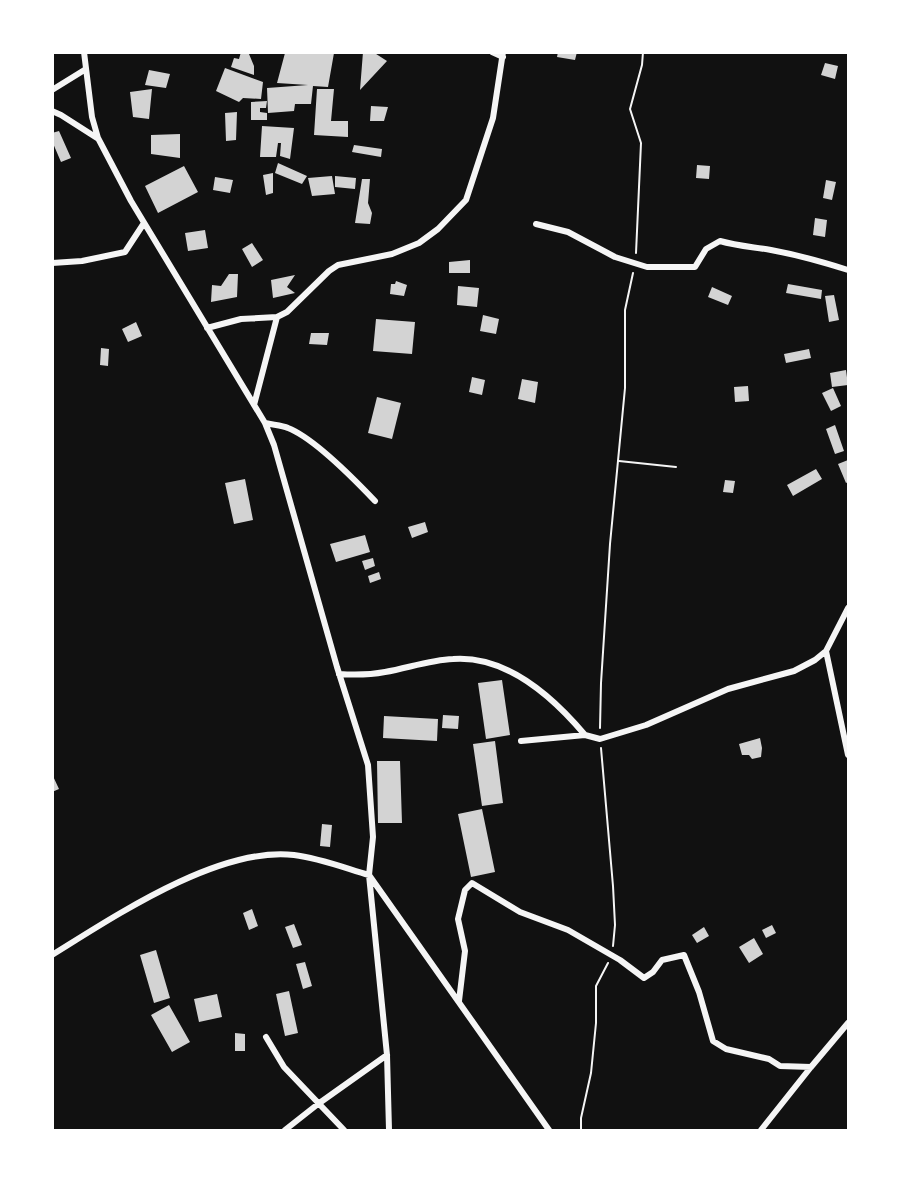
<svg xmlns="http://www.w3.org/2000/svg" width="901" height="1183" font-family="'Golos Text',sans-serif">
<style>
.building{fill:#d3d3d3}
.lines{fill:none;stroke-linecap:round;stroke-linejoin:round}
.path{stroke:#f5f5f5;stroke-width:2}
.minor{stroke:#f5f5f5;stroke-width:6}
</style>
<rect width="100%" height="100%" fill="#111"/>
<path class="building" d="M241,52H252L249,54L254,66V75L231,67L234,58L239,59Z
M287,52L334,53L328,87L313,86L311,104H295L294,111L268,113L267,88L308,85L277,83L285,53Z
M363,52H373L387,61L360,90Z
M558,52H577L575,60L557,57Z
M825,63L838,66L835,79L821,75Z
M225,68L263,82L261,99L243,98L239,102L216,91Z
M149,70L170,74L166,88L145,85Z
M152,89L149,119L133,117L130,92Z
M317,89H334L331,121H348V137L314,135Z
M267,101L266,108H260V112L267,113V120H251V102Z
M371,106L388,107L384,121H370Z
M237,112L236,140L226,141L225,113Z
M262,126L294,128L290,159L280,156L281,143H278L276,157H260Z
M59,131L71,158L61,162L52,141V133Z
M180,134V158L151,154V135Z
M354,145L382,149L381,157L352,152Z
M278,163L307,176L302,184L275,173Z
M697,165L710,166L709,179L696,178Z
M184,166L198,192L158,213L145,186Z
M273,173V193L266,195L263,175Z
M332,176L335,194L312,196L308,178Z
M335,176L356,178L355,189L335,187Z
M215,177L233,180L230,193L213,190Z
M362,179H370L368,203L372,213L370,224L355,223Z
M826,180L836,182L832,200L823,198Z
M815,218L827,220L825,237L813,235Z
M205,230L208,248L188,251L185,233Z
M252,243L263,260L252,267L242,249Z
M470,260V273H449V262Z
M229,274H238L237,297L211,302L212,285L221,286Z
M295,275L287,287L295,293L273,298L271,280Z
M396,281L407,285L404,296L390,294L391,284H395Z
M788,284L822,290L821,299L786,293Z
M458,286L479,288L477,307L457,305Z
M712,287L732,296L728,305L708,297Z
M834,295L839,320L829,322L825,296Z
M483,315L499,319L496,334L480,331Z
M376,319L415,322L412,354L373,351Z
M136,322L142,336L128,342L122,329Z
M311,333H329L327,345L309,344Z
M101,348L109,349L108,366L100,365Z
M809,349L811,358L786,363L784,354Z
M846,370L848,385L832,387L830,373Z
M472,377L485,380L482,395L469,392Z
M522,379L538,382L535,403L518,399Z
M748,386L749,401L735,402L734,387Z
M833,388L841,406L831,411L822,393Z
M377,397L401,403L392,439L368,433Z
M835,425L844,451L835,454L826,429Z
M848,460V482L846,483L838,464Z
M816,469L822,479L793,496L787,485Z
M245,479L253,520L234,524L225,483Z
M725,480L735,481L733,493L723,492Z
M425,522L428,532L412,538L408,527Z
M365,535L370,552L336,562L330,544Z
M373,558L375,566L365,570L362,561Z
M379,572L381,579L370,583L368,576Z
M502,680L510,735L486,739L478,683Z
M443,715L459,716L458,729L442,728Z
M384,716L438,719L437,741L383,738Z
M760,738L762,748L761,757L752,759L749,755H742L739,744Z
M495,741L503,803L482,806L473,744Z
M377,761H400L402,823H378Z
M52,774L59,789L52,792Z
M482,809L495,872L471,877L458,814Z
M322,824L332,825L330,847L320,846Z
M252,909L258,926L249,930L243,913Z
M294,924L302,945L293,948L285,927Z
M772,925L776,933L766,938L762,930Z
M704,927L709,936L697,943L692,935Z
M754,938L763,954L749,963L739,947Z
M156,950L170,998L154,1003L140,955Z
M305,962L312,986L303,989L296,964Z
M289,991L298,1033L285,1036L276,994Z
M217,994L222,1017L199,1022L194,999Z
M169,1005L190,1042L172,1052L151,1015Z
M235,1033L245,1034V1051H235Z"/>
<g class="lines">
<path class="path" d="M636,253L641,143L630,109L642,65L643,52
M619,461L676,467
M600,728L601,683L610,544L625,388V310L633,273
M601,748L613,886L615,925L613,946
M581,1130V1118L591,1073L596,1023V986L608,963"/>
<path class="minor" d="M84,52L92,117L98,138L131,201L265,423L274,445L337,667L368,765L373,837L369,875L387,1055L389,1130
M492,52L503,57
M52,90L86,69
M52,111L61,115L97,138
M536,224L568,232L615,257L647,267H695L706,249L720,241C737,246 754,247 771,250C798,255 823,262 848,270
M52,263L82,261L125,252L144,223
M207,328L241,319L277,317L287,312L329,271L338,265L392,254L419,243L438,229L466,200L493,118L503,52
M254,405L277,317
M265,423C273,425 282,425 288,428C314,438 355,480 375,501
M826,651L848,755
M339,674C354,675 369,675 385,672C408,668 430,660 453,659C507,655 553,697 585,735
M521,741L585,735L600,739L646,725L728,689L794,671L815,660L826,651L848,608
M52,955C115,916 219,846 294,855C319,858 345,868 369,875L549,1130
M459,1001L465,951L458,919L465,890L472,883L520,912L568,930L620,960L644,978L653,972L662,960L684,955L699,992L713,1041L726,1049L769,1059L780,1066L811,1067
M266,1037L284,1067L344,1130
M285,1130L318,1104L387,1055
M761,1130L811,1067L848,1023"/>
</g>
<rect width="901" height="1183" fill="none" stroke="#ffffff" stroke-width="108"/>
</svg>
